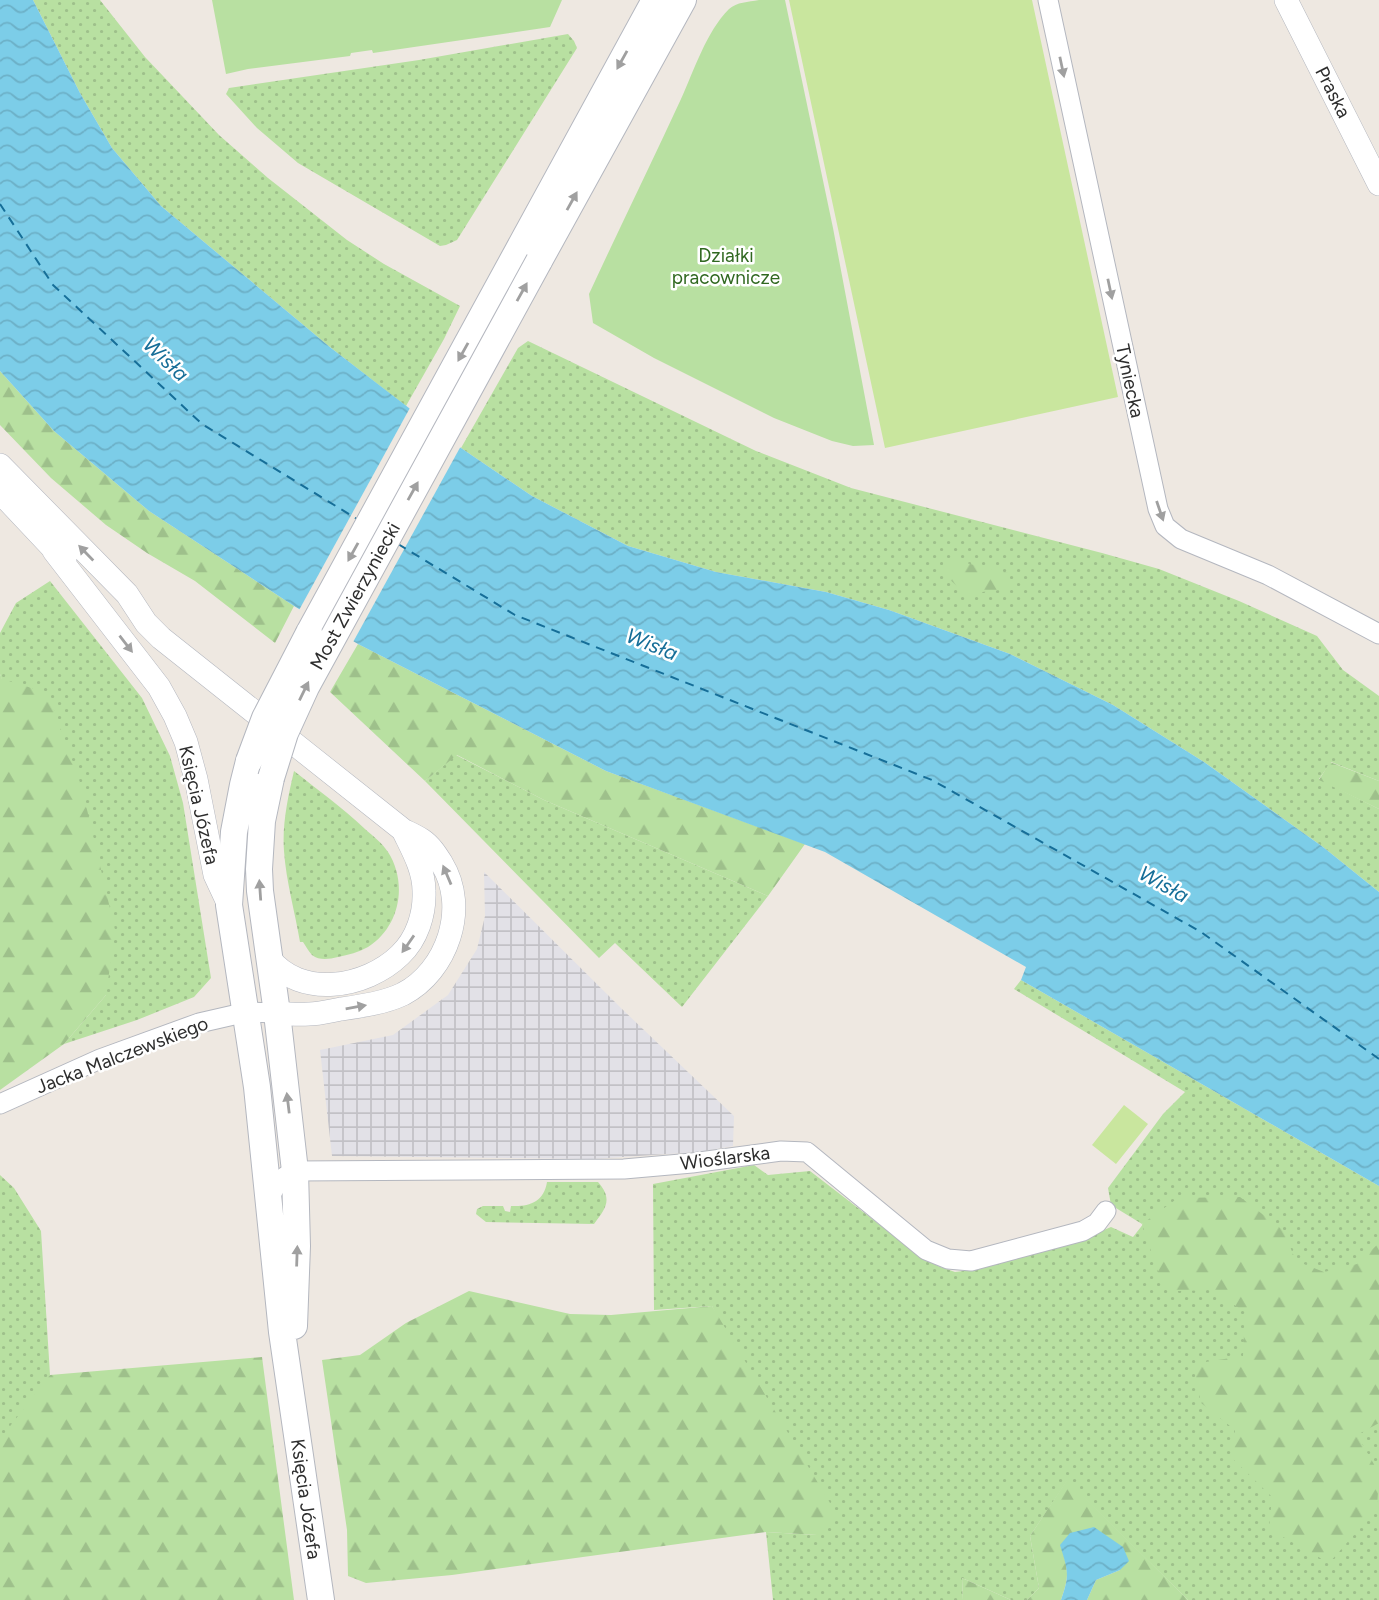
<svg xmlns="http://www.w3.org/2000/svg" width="1379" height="1600" font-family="Figtree,sans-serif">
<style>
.industrial{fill:url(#industrial-grid)}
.grass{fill:url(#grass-dots)}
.forest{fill:url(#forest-firs)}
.garden{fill:#b8e0a1}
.pitch{fill:#c9e69e}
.water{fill:url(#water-waves)}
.pier{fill:#eee8e1}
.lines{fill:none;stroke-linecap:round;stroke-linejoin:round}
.ferry{stroke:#166e98;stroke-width:2;stroke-dasharray:9 7;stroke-linecap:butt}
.minor-casing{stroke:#b4b7bf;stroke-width:21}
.tertiary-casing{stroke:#b4b7bf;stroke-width:24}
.secondary-casing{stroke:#b4b7bf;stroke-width:28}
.minor{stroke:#fff;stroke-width:19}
.tertiary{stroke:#fff;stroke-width:23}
.secondary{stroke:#fff;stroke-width:26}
.secondary-bridge-casing{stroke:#b4b7bf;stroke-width:28;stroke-linecap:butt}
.secondary-bridge{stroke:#fff;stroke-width:26}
.oneway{fill:#a0a0a0}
.labels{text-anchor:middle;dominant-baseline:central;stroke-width:5;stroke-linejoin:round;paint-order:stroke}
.street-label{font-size:19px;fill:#2d2d2d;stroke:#fff}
.park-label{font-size:19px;fill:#306820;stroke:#fff}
.water-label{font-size:21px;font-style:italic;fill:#166e98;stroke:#fff}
</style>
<defs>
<pattern id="industrial-grid" width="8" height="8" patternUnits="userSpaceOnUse" patternTransform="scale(1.75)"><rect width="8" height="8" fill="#e2e1e7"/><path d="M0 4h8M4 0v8" fill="none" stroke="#c2c1c6"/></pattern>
<pattern id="grass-dots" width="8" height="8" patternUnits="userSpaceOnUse" patternTransform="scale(1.75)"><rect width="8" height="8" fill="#b8e0a1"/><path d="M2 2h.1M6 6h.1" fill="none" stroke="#9ec08b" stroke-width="1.8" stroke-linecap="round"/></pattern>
<pattern id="forest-firs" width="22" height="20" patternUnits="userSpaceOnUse" patternTransform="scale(1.75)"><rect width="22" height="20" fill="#b8e0a1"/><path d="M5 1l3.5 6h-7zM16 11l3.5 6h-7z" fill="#9ec08b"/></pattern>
<pattern id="water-waves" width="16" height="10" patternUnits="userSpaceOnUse" patternTransform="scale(1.75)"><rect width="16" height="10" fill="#7ccde8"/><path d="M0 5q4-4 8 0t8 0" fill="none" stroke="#6cb0c7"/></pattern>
</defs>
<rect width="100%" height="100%" fill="#eee8e1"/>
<path class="industrial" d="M484,872L622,1009L734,1116L733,1146L699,1152L592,1159L332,1156L320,1050L393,1035L448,995L477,949L485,916Z"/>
<path class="grass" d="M33,0H100L145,57L219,135L268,178L347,240L384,264L460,306L444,339L406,406L331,348L161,206L112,148L80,93Z
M568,34L574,41L577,48L457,240L446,245L440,246L298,163L257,128L226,94L229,88L419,60Z
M528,341L756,451L851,488L1102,553L1159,569L1239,601L1317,636L1343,670L1379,696V781L1331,762L1319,779L1379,809V892L1323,847L1204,762L1113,705L1010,654L889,610L826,592L716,572L628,546L532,496L461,448L518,348Z
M50,581L142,698L170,756L183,803L211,978L194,997L137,1020L64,1044L106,995L0,674V633L16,603Z
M456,755L544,800L768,896L682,1007L615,943L599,958L425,781Z
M294,771C318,790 343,808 365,829C373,836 382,843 388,852C408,883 400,927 368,947C359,952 348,955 338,957C329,959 320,961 312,955C308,951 306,946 303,942H300C295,912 286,881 284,851C282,824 288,797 294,771Z
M1021,980L1379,1186V1600H1188L1067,1481L1030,1536L1039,1588L1027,1600H1011L962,1578L963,1600H773L766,1532L817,1535L712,1306L654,1310L653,1184L754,1165L768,1175L810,1171L919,1255L938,1266L955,1272L980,1269L1087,1237L1111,1227L1133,1237L1144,1223L1142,1224L1111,1205L1108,1188L1163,1114L1185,1092L1014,989Z
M0,1175L14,1188L41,1231L50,1375L0,1472Z
M547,1182H598C613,1199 606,1208 594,1224L486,1222L476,1214L477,1209L483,1206H503L505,1211L510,1212L511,1206C529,1207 544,1202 547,1182Z"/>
<path class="forest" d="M0,371L54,431L149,511L294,606L275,643L195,581L147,553L106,525L51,478L0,425Z
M945,558L1008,573V589L965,594L941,571Z
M358,644L606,771L805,844L768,896L544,800L457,755L425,781L330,692Z
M0,674L2,679L48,693L82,788L115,930L106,995L64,1044L0,1090Z
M1330,762L1379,781V809L1319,780Z
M1240,1197L1283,1230L1296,1261L1324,1272L1357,1264L1379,1243V1423L1357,1435L1379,1473L1377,1509L1329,1563L1269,1529L1272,1497L1232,1458L1235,1430L1201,1403L1193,1364L1243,1356L1245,1312L1211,1290L1178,1291L1161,1281L1142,1224L1178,1198Z
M469,1291L570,1314L611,1315L712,1306L836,1513L817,1535L766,1532L452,1575L366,1583L348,1576L347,1530L322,1360L360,1355L406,1323Z
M262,1357L294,1600H0V1439L50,1375Z
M1067,1480L1188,1600H1087L1096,1580L1120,1570L1061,1545C1068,1571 1070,1574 1061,1600H1027L1039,1588L1030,1536Z
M962,1578L1011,1600H963Z"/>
<path class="garden" d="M212,0H562L550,27L373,53L372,50L351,53L350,56L248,69L226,74Z
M759,0H785L833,228L874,445L853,446L832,441L774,418L654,358L593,323L589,294C619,229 651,164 681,99C694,71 706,32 729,9C737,2 748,2 759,0Z"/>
<path class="pitch" d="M789,0H1032L1118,397L885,448Z
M1124,1105L1148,1124L1116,1164L1092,1145Z"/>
<path class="water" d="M0,0H33L80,93L112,148L161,206L331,348L461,448L532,496L628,546L716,572L826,592L889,610L1010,654L1113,705L1204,762L1323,847L1379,892V1186L1021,980L1026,967L825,852L606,771L358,644L294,606L149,511L54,431L0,371Z
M1094,1527L1123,1547L1129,1561L1120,1570L1096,1580L1087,1600H1061C1070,1574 1068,1571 1060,1545L1070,1533Z"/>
<path class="pier" d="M411,406L462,444L352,644L298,612Z"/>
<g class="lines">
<path class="ferry" d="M0,204L53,285L202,424L357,519
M398,544L515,615L932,780L1201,932L1379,1059"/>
<defs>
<path id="minor" d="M1048,0L1158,509L1165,526L1181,539L1268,575L1379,634
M0,1104L100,1059L199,1023L247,1012L277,1013
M268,1202C274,1187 280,1177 295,1171L624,1169L692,1163L781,1151L807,1152L926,1250L948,1259L971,1261L1083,1231L1097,1223L1106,1211"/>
<path id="tertiary" d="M1286,0L1379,184
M0,465L127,594L146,623L161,638L403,830C409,833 416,836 422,840C431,846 437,856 442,864C469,908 447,971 403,994C384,1003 362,1006 341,1009C330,1011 319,1014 309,1014C298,1015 287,1014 277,1013
M0,492L65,561
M54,551L159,687L175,716L186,742L196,779L215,875L229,905
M269,958C300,999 366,988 400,955C417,939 425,914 424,891C424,869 412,849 403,830"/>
<path id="secondary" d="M539,261L683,0
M309,633L655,0
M249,761L243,785L234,832L229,905L257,1087L282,1332L321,1600
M271,778L262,821L259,869L260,891L277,1013L295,1171L297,1246L294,1326"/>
</defs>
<use href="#minor" class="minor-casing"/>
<use href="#tertiary" class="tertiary-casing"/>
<use href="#secondary" class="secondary-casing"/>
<use href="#minor" class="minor"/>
<use href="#tertiary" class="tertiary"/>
<use href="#secondary" class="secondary"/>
<defs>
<path id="secondary-bridge" d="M249,761L265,718L309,633
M271,778L285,733L306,687L539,261"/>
</defs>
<use href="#secondary-bridge" class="secondary-bridge-casing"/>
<use href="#secondary-bridge" class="secondary-bridge"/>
</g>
<defs><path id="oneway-solid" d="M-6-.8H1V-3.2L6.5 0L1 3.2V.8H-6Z" transform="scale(1.75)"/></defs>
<g class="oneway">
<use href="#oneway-solid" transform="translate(622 60) rotate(119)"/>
<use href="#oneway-solid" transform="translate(1062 67) rotate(78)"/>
<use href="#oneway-solid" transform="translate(572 201) rotate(-61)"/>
<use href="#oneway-solid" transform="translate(1110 289) rotate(78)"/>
<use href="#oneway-solid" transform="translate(522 292) rotate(-61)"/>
<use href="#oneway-solid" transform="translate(463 352) rotate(119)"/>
<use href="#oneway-solid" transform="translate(413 491) rotate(-61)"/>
<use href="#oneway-solid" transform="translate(1160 511) rotate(71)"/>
<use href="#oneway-solid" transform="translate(353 552) rotate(119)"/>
<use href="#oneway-solid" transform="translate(86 553) rotate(-134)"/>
<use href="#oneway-solid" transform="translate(126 644) rotate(52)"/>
<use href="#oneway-solid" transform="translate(304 691) rotate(-64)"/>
<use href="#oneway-solid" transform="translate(447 875) rotate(-113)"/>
<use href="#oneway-solid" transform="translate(260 890) rotate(-94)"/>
<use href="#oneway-solid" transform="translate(408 944) rotate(125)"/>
<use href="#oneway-solid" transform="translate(356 1007) rotate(-10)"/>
<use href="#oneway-solid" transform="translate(288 1103) rotate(-97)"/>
<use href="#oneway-solid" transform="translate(297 1256) rotate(-88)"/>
</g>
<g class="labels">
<g class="street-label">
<text transform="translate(1333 92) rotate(63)">Praska</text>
<text transform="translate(1130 381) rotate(78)">Tyniecka</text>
<text transform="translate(355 596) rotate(-61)">Most Zwierzyniecki</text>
<text transform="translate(199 805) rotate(77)">Księcia Józefa</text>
<text transform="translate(122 1055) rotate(-21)">Jacka Malczewskiego</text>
<text transform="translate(725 1158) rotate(-7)">Wioślarska</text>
<text transform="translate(306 1499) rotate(82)">Księcia Józefa</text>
</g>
<g class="park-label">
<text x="726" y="255">Działki<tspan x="726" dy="22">pracownicze</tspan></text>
</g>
<g class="water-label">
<text transform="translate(166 359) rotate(43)">Wisła</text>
<text transform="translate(652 644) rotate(22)">Wisła</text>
<text transform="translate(1164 884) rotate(29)">Wisła</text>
</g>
</g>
</svg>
